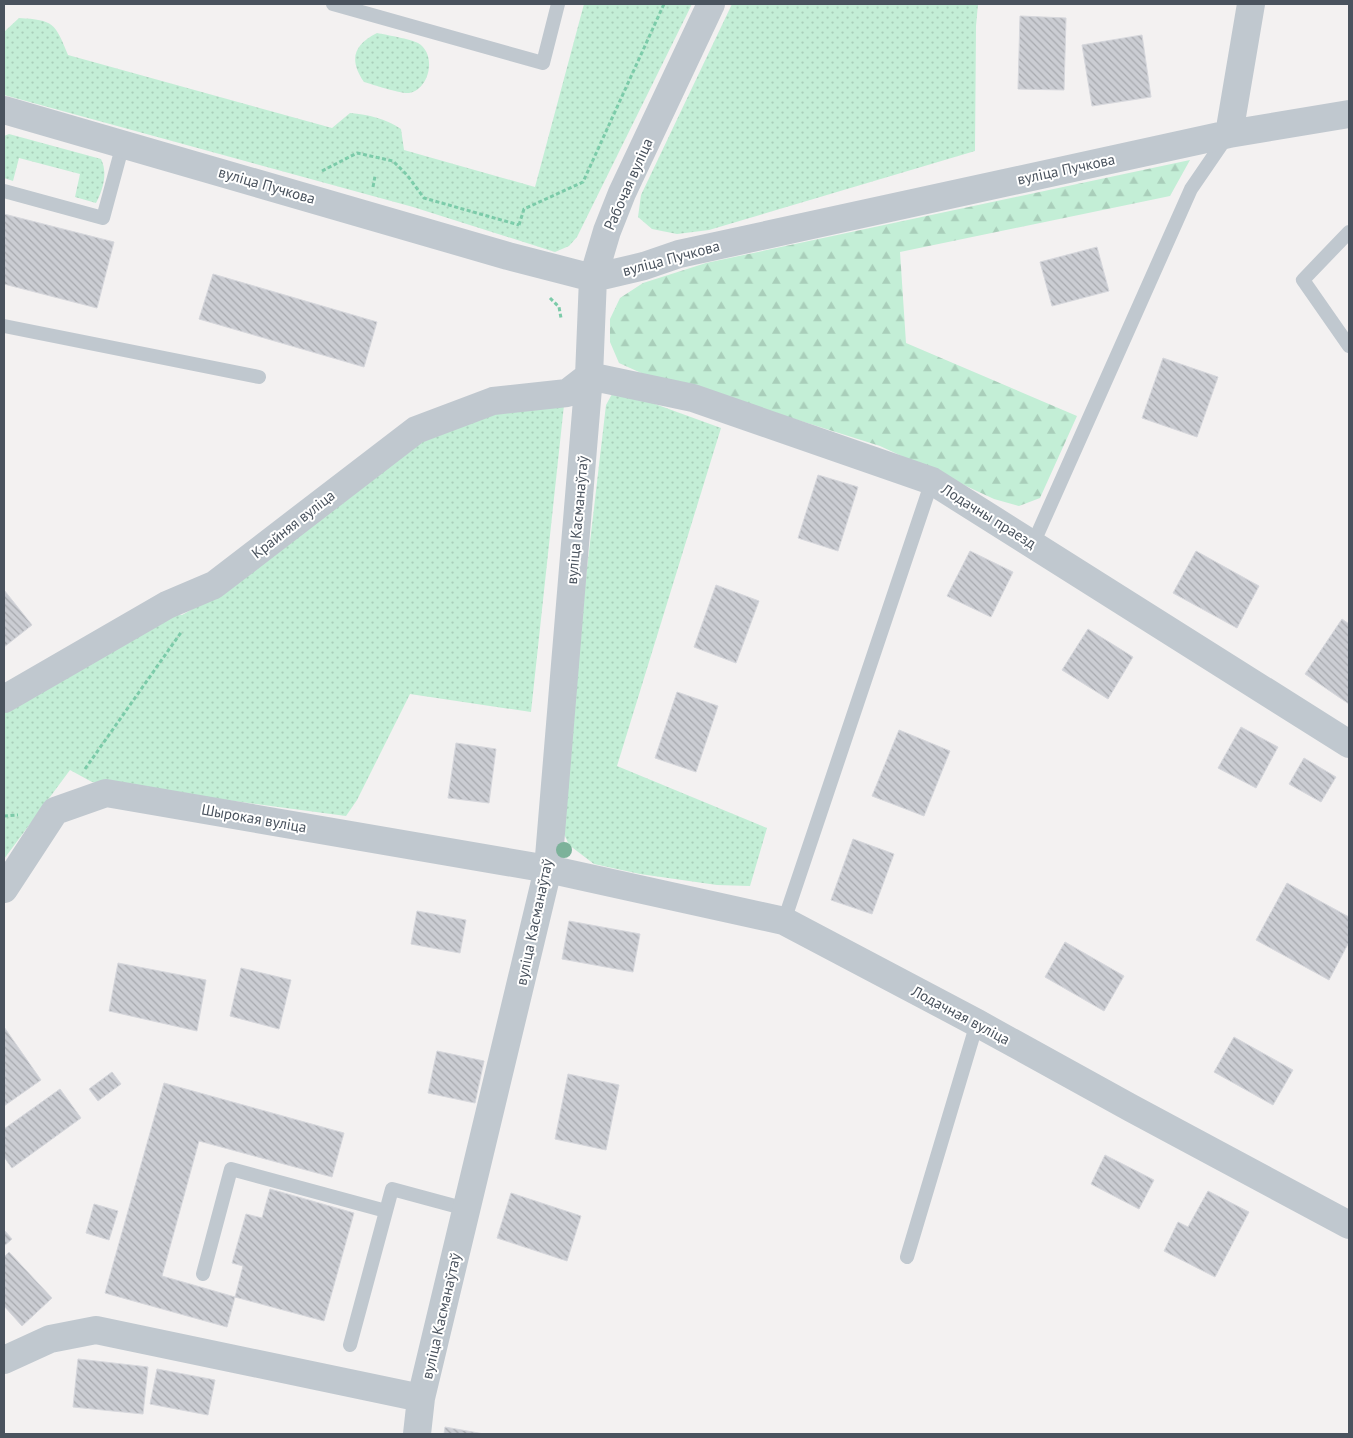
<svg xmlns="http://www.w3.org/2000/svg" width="1353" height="1438" font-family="'PT Sans',sans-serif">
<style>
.grass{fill:url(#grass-dots)}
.forest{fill:url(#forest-firs)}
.building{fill:url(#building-back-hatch);stroke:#d6d7dc}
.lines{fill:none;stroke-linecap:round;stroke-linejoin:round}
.path{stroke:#7ccba9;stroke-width:3;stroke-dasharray:4 2.5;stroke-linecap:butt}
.lane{stroke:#c0c8cf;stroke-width:14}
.street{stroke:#c0c8cf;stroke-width:28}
.tree{fill:#7cb29a}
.labels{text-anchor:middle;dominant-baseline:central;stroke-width:4;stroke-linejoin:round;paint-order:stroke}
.street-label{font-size:15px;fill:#4a535e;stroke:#fff}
</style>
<defs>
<pattern id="grass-dots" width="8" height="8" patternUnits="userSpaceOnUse" patternTransform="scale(1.25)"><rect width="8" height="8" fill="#c3eed6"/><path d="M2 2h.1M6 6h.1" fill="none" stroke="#a9ceba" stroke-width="1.8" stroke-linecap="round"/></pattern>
<pattern id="forest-firs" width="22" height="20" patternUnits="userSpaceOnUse" patternTransform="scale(1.25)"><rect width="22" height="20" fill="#c3eed6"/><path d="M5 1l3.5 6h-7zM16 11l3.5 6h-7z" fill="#a9ceba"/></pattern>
<pattern id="building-back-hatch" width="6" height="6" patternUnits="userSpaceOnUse" patternTransform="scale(1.25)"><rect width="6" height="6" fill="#cbcdd3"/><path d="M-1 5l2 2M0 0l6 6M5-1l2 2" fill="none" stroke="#a7a9ae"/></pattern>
</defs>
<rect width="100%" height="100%" fill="#f3f1f1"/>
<path class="grass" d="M584,4H692L577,237L569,246L555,252L413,207L4,95V32L19,18C54,20 55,23 68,55L332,128L350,113C369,115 385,118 401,129L404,150L535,187Z
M732,4H978L976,26L975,151L709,230L677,234L652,229L638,217L641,195Z
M377,33C387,35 410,39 418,43C437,54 430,89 409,93C401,94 374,85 364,82C349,60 353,45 377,33Z
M9,134L101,159C108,173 103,190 96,203L75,197L80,174L19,158L13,181L4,178V136Z
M622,392L721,428L617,766L767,828L750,886L717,885L640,874L594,864L569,845L561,827L579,637L606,405L612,394Z
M564,405L531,712L410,694L357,800L346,816L92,782L70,770L4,859V713L172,614L182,615L227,589L422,435L502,410Z"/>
<path class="forest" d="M1190,160L1170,196L900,252L906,343L1077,416L1040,498L1019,506L994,499L880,446L680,383L650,377L619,363L610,342V319L620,298L643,283L706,263Z"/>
<path class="building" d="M1020,16L1066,18L1064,90L1018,89Z
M1142,35L1151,97L1092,106L1082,45Z
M4,214L114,242L97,308L4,284Z
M1097,247L1109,291L1052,306L1040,262Z
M213,274L377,322L364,367L199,319Z
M1163,358L1218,377L1197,437L1142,418Z
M818,475L858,487L838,551L798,538Z
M970,551L1013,572L991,617L947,596Z
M1196,551L1259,586L1237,628L1173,593Z
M716,585L759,601L736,663L694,647Z
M4,590L32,625L4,647Z
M1342,619L1349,624V704L1305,674Z
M1088,629L1133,657L1108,699L1062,670Z
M677,692L718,706L696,772L655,758Z
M1241,727L1278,747L1256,788L1218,768Z
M899,730L950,751L924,816L872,796Z
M456,743L496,749L489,803L448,798Z
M1304,758L1336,777L1321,802L1289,784Z
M853,839L894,854L872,914L831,900Z
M1287,883L1349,917V942L1329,980L1256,940Z
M417,911L466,920L460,953L411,944Z
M569,921L640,934L633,972L562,959Z
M1065,942L1124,976L1104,1011L1045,977Z
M118,963L206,980L197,1031L109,1011Z
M241,968L291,980L279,1029L230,1016Z
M4,1027L41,1080L4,1106Z
M1234,1037L1293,1070L1273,1105L1214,1072Z
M437,1051L484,1061L475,1103L428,1093Z
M112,1072L121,1084L98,1101L89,1089Z
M568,1074L619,1085L606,1150L555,1139Z
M164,1083L344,1133L332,1177L199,1141L162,1276L235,1297L227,1327L105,1293Z
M60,1089L81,1118L12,1168L4,1157V1129Z
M1105,1155L1154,1180L1139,1209L1091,1184Z
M270,1189L354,1213L324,1321L235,1297L243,1266L232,1263L246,1214L262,1218Z
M1208,1191L1249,1212L1215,1277L1164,1251L1178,1222L1188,1227Z
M511,1193L581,1216L567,1261L497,1238Z
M94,1204L118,1211L109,1240L86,1233Z
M4,1230L12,1239L4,1246Z
M9,1252L52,1298L22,1326L4,1306V1257Z
M78,1359L148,1367L143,1414L73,1407Z
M157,1369L215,1380L208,1415L150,1404Z
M445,1427L484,1434H444Z"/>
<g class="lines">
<path class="path" d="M322,171L357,153L393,161L407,175L424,198L519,225
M373,187L375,176
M519,225L524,209L583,182L664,4
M550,298L559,307L561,318
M85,769L182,631
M4,816L18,815"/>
<path class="lane" d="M333,4L543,63L558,4
M4,191L103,218L123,144
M1349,232L1303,280L1349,346
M4,326L259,377
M1033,544L1191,189L1228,135
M784,921L932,481
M907,1257L977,1023
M203,1274L231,1169L386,1211
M350,1345L392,1189L466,1209"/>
<path class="street" d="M4,110L508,256L593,278L644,266L679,254L1229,134L1349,114
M1229,134L1251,4
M589,376L693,398L932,481L1349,744
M4,699L167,605L214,585L416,430L493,401L567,393L589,376
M4,889L55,811L106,793L548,869L784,921L977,1023L1131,1108L1349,1225
M4,1360L50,1339L96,1330L421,1398
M417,1434L421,1398L548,869L589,376L593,278L607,231L622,193L711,4"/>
</g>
<circle class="tree" cx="564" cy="850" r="8"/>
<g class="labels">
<g class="street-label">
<text transform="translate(1066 169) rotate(-12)">вуліца Пучкова</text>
<text transform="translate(628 184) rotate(-66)">Рабочая вуліца</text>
<text transform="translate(267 185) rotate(16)">вуліца Пучкова</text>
<text transform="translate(671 258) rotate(-15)">вуліца Пучкова</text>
<text transform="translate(989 516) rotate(32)">Лодачны праезд</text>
<text transform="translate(577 520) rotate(-85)">вуліца Касманаўтаў</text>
<text transform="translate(293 524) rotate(-38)">Крайняя вуліца</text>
<text transform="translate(254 818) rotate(10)">Шырокая вуліца</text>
<text transform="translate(534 922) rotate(-78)">вуліца Касманаўтаў</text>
<text transform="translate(961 1015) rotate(28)">Лодачная вуліца</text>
<text transform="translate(441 1316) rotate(-77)">вуліца Касманаўтаў</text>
</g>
</g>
<rect width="1353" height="1438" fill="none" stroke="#4a535e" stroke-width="10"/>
</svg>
